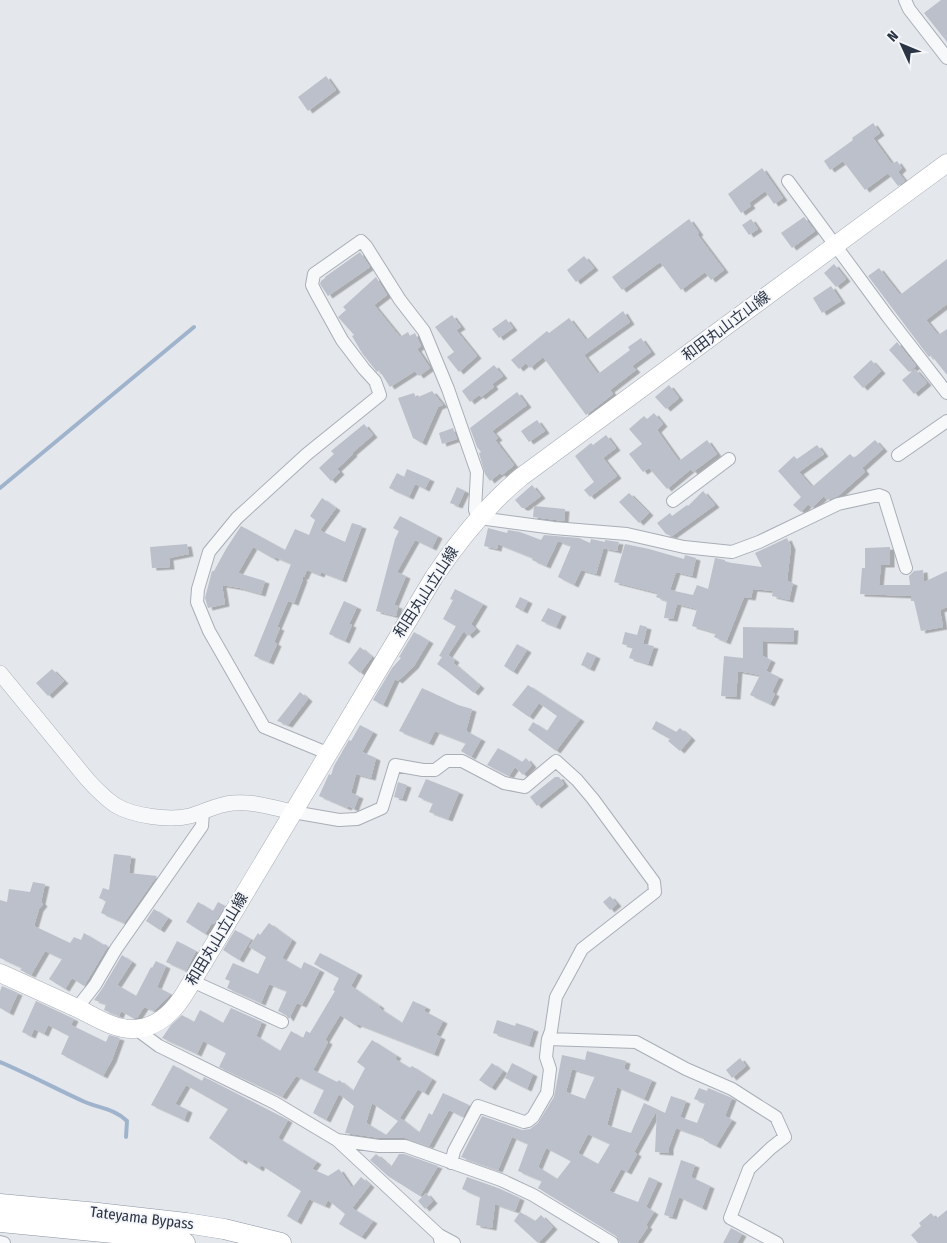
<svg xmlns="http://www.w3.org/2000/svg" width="947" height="1243" font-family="'Fira Sans Condensed','Noto Sans JP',sans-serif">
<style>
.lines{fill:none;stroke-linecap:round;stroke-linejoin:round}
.stream{stroke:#9fb4cc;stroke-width:4}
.building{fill:#bbc0ca;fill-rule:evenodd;filter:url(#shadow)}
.minor-casing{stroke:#a9aeb7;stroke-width:14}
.tertiary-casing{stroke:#a9aeb7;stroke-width:16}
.secondary-casing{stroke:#a9aeb7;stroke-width:19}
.trunk-casing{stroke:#8b94a3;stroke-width:21}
.minor{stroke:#f7f8fa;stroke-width:12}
.tertiary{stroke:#f7f8fa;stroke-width:15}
.secondary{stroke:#fff;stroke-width:18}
.trunk{stroke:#fff;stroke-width:20}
.labels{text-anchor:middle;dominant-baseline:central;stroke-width:4;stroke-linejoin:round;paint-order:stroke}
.street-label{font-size:15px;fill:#2b3445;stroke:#f4f6f9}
</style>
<defs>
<filter id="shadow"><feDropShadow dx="4.5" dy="2.5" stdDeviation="0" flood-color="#0004"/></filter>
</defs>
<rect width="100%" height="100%" fill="#e4e7ec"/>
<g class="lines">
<path class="stream" d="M0,488L194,327
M0,1062C29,1074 56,1089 85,1102C99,1108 115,1109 127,1121L126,1137"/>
</g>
<path class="building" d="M941,0H947V42L924,13Z
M326,76L336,90L308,111L298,97Z
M873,123L880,133L873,138L892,164L897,161L902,168L898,172L905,181L898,186L888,173L865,190L843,161L830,170L824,161L853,140L852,138Z
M762,168L783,198L774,204L765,191L749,203L751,206L741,213L728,194Z
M804,217L815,231L792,248L781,233Z
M689,219L699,233L697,234L724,270L711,280L705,272L681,290L660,262L622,290L612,277Z
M751,219L758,229L749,235L742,225Z
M360,252L370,267L328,296L320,284L321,281L325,278V277Z
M584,256L594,268L576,282L567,270Z
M947,259V304L926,320L938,335L947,329V375L931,355L929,357L868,276L879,268L900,295Z
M834,264L846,279L836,287L824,273Z
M376,277L387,295L374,305L400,337L408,332L410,336L415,333L421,346L417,349L430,368L419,376L415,371L390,387L379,370L377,372L362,353L352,336L354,335L338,317L346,310L343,307Z
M831,286L841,301L822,313L813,298Z
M623,311L630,322L584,355L598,374L630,350L628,347L641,338L651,352L632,366L636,370L610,390L613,394L586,415L543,357L530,368L526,363L519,369L511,360L547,331L549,333L569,318L586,340Z
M452,315L461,327L456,330L477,356L459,372L447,357L454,352L435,327Z
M506,319L513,328L499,338L492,329Z
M897,342L916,366L909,372L889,350Z
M871,360L881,371L863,388L853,377Z
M494,365L503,376L492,384L494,387L481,397L479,395L470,402L462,391Z
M915,369L927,383L914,394L902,380Z
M669,385L679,398L666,409L655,397Z
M432,391L443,405L438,407L422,443L413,438L398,398L414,393L416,398Z
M517,392L527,405L492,431L498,438L495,440L514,465L502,475L500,473L490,481L485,474L479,453L481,452L477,447L470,428Z
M654,413L663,424L657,430L679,461L707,440L717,454L693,472L691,469L667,489L649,468L643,472L629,454L642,444L629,429L644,416L647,419Z
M537,420L545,431L529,442L521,431Z
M364,424L373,435L352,453L353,454L337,469L340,472L331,481L319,468L334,454L331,451Z
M453,428L457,439L442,444L439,433Z
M606,435L616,448L603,458L617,476L590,497L584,490L594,482L575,456L591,443L593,445Z
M875,440L883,449L862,468L865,472L838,496L827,500L824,496L812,508L808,504L801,512L793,505L801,497L778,471L794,456L797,459L817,445L824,454L799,472L812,487L850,454L854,458Z
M407,469L430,479L425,489L415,484L409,497L389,488L397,473L404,477Z
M532,485L541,496L525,508H522L515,500Z
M457,487L465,491L458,506L450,503Z
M703,491L715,505L672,536L666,534L657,523L670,513L672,516L687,505L688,506Z
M629,493L649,513L639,523L619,502Z
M322,498L336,508L320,530L323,532L345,542L352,523L362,526L342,580L321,572L320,575L307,570L304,577H302L303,579L294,603L288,601L277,627L280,628L274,642L277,644L269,662L254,656L291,564L275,557L274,559L253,547L238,573L265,581L261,594L240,588L222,585L225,604L208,608L205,598L212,571H214L226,549L241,526L285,550L295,529L309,535L315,520L310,516Z
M534,506L565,509L564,521L533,517Z
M400,516L438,536L432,548L415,540L397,572L406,576L394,605L398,606L396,616L376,611L395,539L399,531L393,528Z
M488,528L507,533L508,530L520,532L541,540L544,535L579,538L590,543L591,539L605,542V540L619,542L617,551L603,548L605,543L596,574L581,570L574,585L558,577L571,546L558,541L546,566L532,560L533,558L498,544L497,549L484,546Z
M787,538L791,547L787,581L793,583L789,600L772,596L773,591L753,589L751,598L744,597L726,642L714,637L716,633L692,626L697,609L677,604L673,619L664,618L667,601L656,597L658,593L614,582L625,544L649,549L684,559L685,555L696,558L692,576L676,572L670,590L693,595L697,585L708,589L715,558L725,560V562L762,567L755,553Z
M187,544L189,554L169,558L170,567L152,568L150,547Z
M890,547V565H881L879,585H910L909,576L914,571L923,570L924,582L947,571V607L940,610L943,627L921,631L914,601H911V596L860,594L862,568H865V548Z
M455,589L483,604L471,624L476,629L468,636L464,631L448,655L455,660L453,663L480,686L474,693L447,671L437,664L442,657L439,656L456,626L443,619L453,600L450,599Z
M520,597L528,601L523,611L515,607Z
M344,601L357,607L349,624L352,625L345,641L329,634Z
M548,608L562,614L556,627L541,621Z
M640,625L647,627L643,644L654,646L648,664L629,658L633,647L622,644L625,632L637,635Z
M743,627L794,628L793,642L763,641V656L771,660L766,671L779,677L772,692L775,694L770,704L750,695L760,675L738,671L736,697L721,696L724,656L743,658Z
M414,632L429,641L414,666L398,681L395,679L383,705L373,700L392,668L401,658L399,657Z
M517,644L527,650L513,672L504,666Z
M360,647L372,657L360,673L348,663Z
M587,652L596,656L590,669L581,665Z
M52,669L64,681L48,696L36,683Z
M528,685L580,719L556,751L528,730L533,722L547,731L557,716L539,703L529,717L512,705Z
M422,688L458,705L472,709L466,731L481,739L471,757L461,751L466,743L435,731L429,743L399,731Z
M300,692L308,699L288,725L277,721Z
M656,721L676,732L680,728L691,738L680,751L668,741L670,739L652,729Z
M360,725L373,732L362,752L376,758L371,778L356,774L351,793L359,796L354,809L348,806L347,808L319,796L329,774L331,775L334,766L349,740L351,741Z
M498,748L522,762L526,758L532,765L523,775L515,767L509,776L487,765Z
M555,777H559L564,784L537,806L530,797Z
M426,779L459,792L448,819L429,812L433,803L418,797Z
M398,782L407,785L402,799L394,797Z
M114,854L131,856L129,873L157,876L124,923L101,913L106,901L99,898L103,888L109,890Z
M33,882L45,884L41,902L43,904L39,909L34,926L70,943L74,937L81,940L84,933L104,945L105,944L108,946L84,986L72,978L65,989L49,979L62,959L45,951L31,975L20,970L22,968L0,958V900L7,902L9,889L30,892Z
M610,896L617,904L610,910L603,902Z
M198,902L213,911L218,902L225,906L214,924L212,923L205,934L186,922Z
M154,909L168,918L160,930L146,921Z
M269,923L292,940L282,958L301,969L304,962L320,970L302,1005L297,1003L289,1019L286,1015L278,1011L287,991L269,984L261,1003L227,988L230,981L225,979L233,963L258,974L266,957L249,947L258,933L260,935Z
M235,930L251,939L239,960L223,950Z
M177,941L196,951L186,971L166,962Z
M320,953L358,973L351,986L380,1006L379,1008L402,1023L413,1001L426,1007L424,1011L443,1021L436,1035L441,1037L434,1054L357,1024L356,1026L340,1015L325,1040L328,1042L313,1070L337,1082L339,1080L353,1091L365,1068L357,1062L372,1040L397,1056L395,1059L410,1068L412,1066L432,1079L424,1093L418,1089L399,1119L400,1118L419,1133L429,1113L432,1115L443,1093L469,1105L463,1117L449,1110L429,1146L405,1138H380L345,1133L354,1106L339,1094L326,1120L313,1113L324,1090L296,1076L282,1097L219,1067L226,1053L203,1041L197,1054L162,1038L171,1025L182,1015L194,1022L200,1010L223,1023L231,1008L262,1022L256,1036L280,1051L291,1031L303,1038L306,1031L310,1033L335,991L333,990L339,978L314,964ZM372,1103L398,1121L386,1135L366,1123Z
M122,955L132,962L117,985L136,996L151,967L152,968L156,961L166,966L157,987L171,994L154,1011L144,1007L137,1018H133L121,1011L119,1016L104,1010L106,1004L94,1000L102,989Z
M2,986L18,993L9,1013L0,1008V991Z
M36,1001L74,1019L71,1025L106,1042L109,1035L120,1038L112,1060L103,1076L61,1054L69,1036L48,1025L44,1034L34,1029L31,1036L22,1032Z
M497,1020L515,1026L516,1023L534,1029L529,1045L493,1033Z
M587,1051L626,1061L624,1069L652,1080L644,1099L617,1087L607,1125L631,1133L644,1103L665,1113L671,1096L686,1101L680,1117L697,1123L705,1103L694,1099L699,1088L707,1091L708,1088L732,1098L725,1116L732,1120L716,1146L704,1140V1138L676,1128L669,1147V1153L655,1152L657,1110L634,1152L637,1154L627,1172L621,1169L609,1191L638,1202L649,1177L658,1181L646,1207L654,1212L646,1225L648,1227L637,1243H620L616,1236L538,1188L542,1181L518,1171L528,1144L512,1137L498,1170L461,1157L482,1116L522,1130L530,1129L538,1123L554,1097L562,1055L585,1060ZM572,1069L595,1076L585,1099L566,1092ZM588,1134L610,1144L598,1164L578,1153ZM546,1148L571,1161L557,1179L538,1167Z
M740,1058L746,1066L732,1078L726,1070Z
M492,1063L503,1071L491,1088L479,1080Z
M512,1063L533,1074L527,1089L505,1078Z
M173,1065L202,1081L204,1077L288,1120L278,1138L317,1162L312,1169L328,1176L339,1169L352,1188L361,1177L370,1185L352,1208L373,1221L365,1232L361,1237L339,1224L345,1214L328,1200L325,1206L309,1199L297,1222L287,1216L301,1191L261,1165L259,1169L244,1159L242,1162L209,1138L228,1109L186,1085L175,1104L188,1110L184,1120L151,1105Z
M376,1154L391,1167L399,1154H404L438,1166L420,1196L388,1176L370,1160Z
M681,1160L695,1165L691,1177L710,1186L702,1208L679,1197L672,1217L664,1215Z
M467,1177L498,1188L520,1198L515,1211L495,1204L492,1228L476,1225L480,1197L462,1189Z
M426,1193L433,1201L425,1209L418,1201Z
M947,1210V1243H918L911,1235L921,1226L919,1223L931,1213L936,1219Z
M520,1212L535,1221L541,1215L553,1227L538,1243L514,1221Z
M731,1228L742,1234L737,1243H723Z"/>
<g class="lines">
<defs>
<path id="minor" d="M905,0L909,9L947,58
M788,181L888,317L947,393
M898,455L947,421
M673,501L729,459
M327,753L264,727L209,631L197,602L198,589L209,552L237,518L307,454L380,395L375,381L364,369L342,340L316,293L312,285L314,274L361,241L366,246L400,300L424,331L448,389L477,472L475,510L479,518L554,528L627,534L684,547L732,552L759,542L838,504L879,495L884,497L906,568
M293,812L339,820L357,819L382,808L395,765L423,770H435L447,761H462L504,783L525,787L556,761L577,780L593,799L654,882L655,892L582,949L574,964L556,997L551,1031L548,1039L546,1057L550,1069L547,1093L533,1117L528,1121L524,1122L478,1106L454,1151L451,1163
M192,981L282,1022
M77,1008L95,985L116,949L202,826L203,812
M136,1029L159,1046L275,1103L337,1140L439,1235L441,1243
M548,1039L636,1042L686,1069L732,1089L757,1105L776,1117L785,1137L771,1148L749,1169L730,1218L777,1243
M337,1140L379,1146H405L501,1180L533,1195L612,1243
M439,1235L454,1243
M0,1242L4,1243"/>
<path id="tertiary" d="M0,673L87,779C96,789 105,798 115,805C133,816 170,821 190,816C204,812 218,804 233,803C253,801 274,808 293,812"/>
<path id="secondary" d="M0,973C26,985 51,996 77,1008C94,1016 114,1030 134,1029C157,1028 174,1011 185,993L434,577C459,540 486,506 521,477L947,163"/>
<path id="trunk" d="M0,1204L98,1213L186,1223L224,1229L281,1243
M0,1222L123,1234L185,1243"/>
</defs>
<use href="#minor" class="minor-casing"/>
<use href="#tertiary" class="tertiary-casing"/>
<use href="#secondary" class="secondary-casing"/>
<use href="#trunk" class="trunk-casing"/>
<use href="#minor" class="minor"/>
<use href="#tertiary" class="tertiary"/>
<use href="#secondary" class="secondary"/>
<use href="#trunk" class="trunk"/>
</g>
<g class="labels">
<g class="street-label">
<text transform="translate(726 326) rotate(-37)">和田丸山立山線</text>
<text transform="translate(426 592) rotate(-57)">和田丸山立山線</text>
<text transform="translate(217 939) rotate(-59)">和田丸山立山線</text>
<text transform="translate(142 1218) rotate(7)">Tateyama Bypass</text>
</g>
</g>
<g transform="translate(902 45) rotate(314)" stroke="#f4f6f9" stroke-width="4" paint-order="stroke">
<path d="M0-4L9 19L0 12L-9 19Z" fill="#2b3445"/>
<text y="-8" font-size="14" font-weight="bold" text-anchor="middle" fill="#2b3445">N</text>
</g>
</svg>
